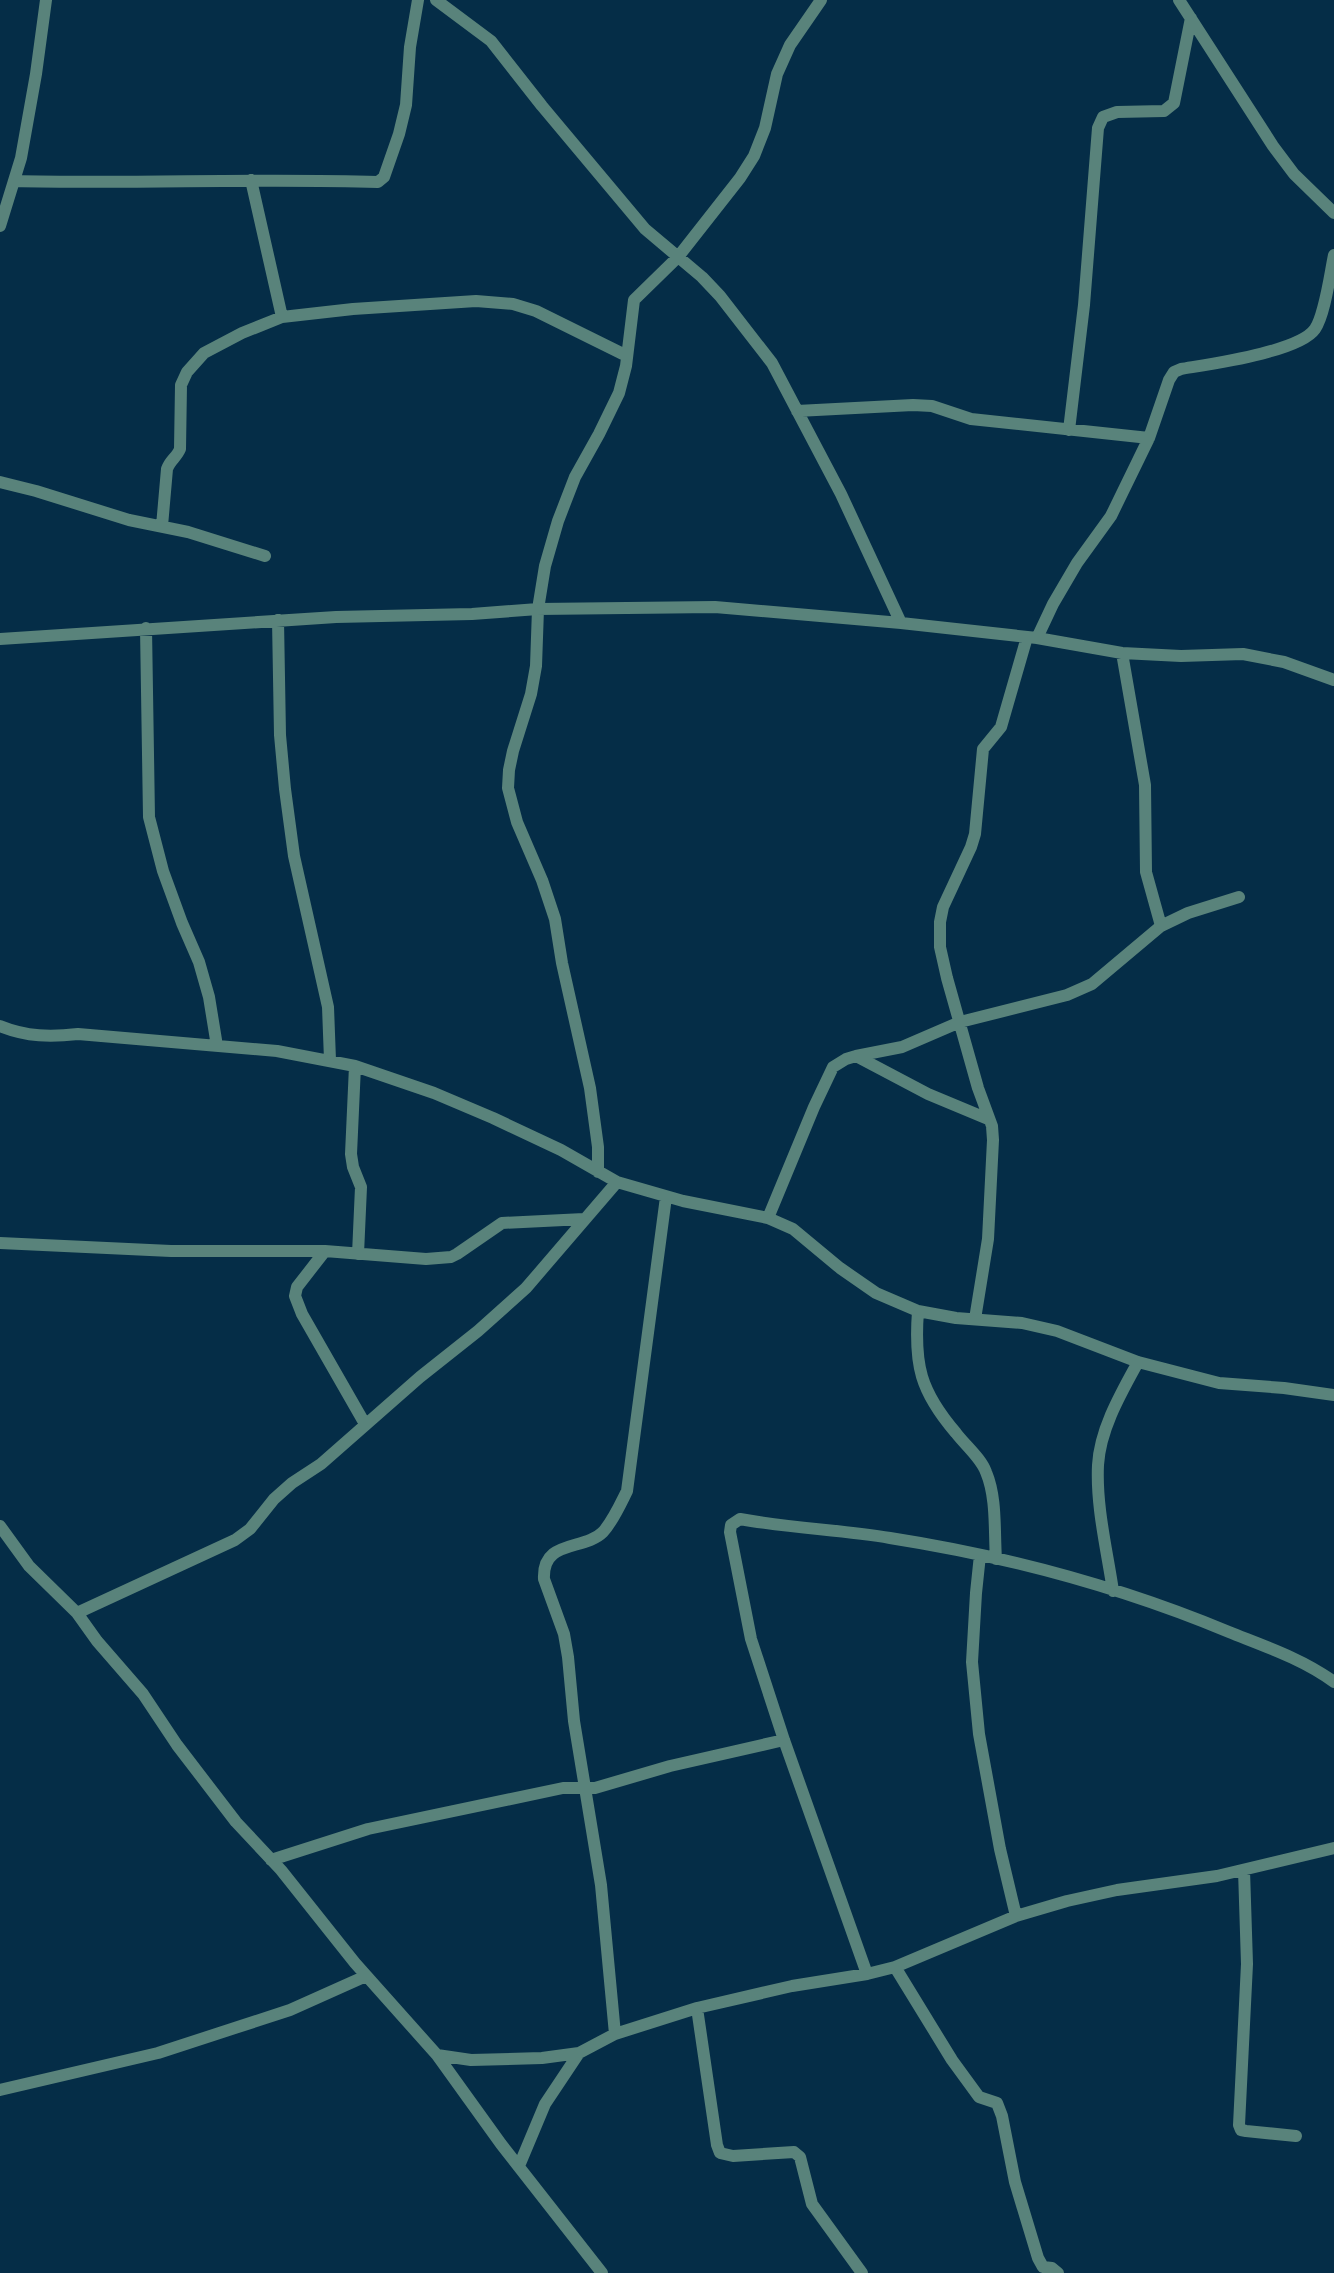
<svg xmlns="http://www.w3.org/2000/svg" width="1334" height="2273" font-family="Lora,serif">
<style>
.lines{fill:none;stroke-linecap:round;stroke-linejoin:round}
.minor{stroke:#59837b;stroke-width:12}
</style>
<rect width="100%" height="100%" fill="#052d47"/>
<g class="lines">
<path class="minor" d="M436,0L491,41L542,106L645,229L702,277L720,296L772,363L841,494L901,623
M1179,0L1273,146L1294,174L1334,213
M251,180L282,317
M14,181C135,184 257,178 378,182L384,177L399,134L406,105L410,47L418,0
M0,226L21,158L36,74L46,0
M797,411L913,405L932,406L971,419L1149,438
M1069,430L1084,305L1098,128L1103,117L1117,112L1164,111L1174,103L1191,18
M0,482L36,491L129,520L188,532L265,556
M162,526L167,469C170,460 177,457 180,449L181,385L187,372L204,353L242,333L282,317L353,309L476,301L513,304L536,311L627,356
M278,620L280,735L285,789L294,856L328,1007L330,1060
M146,628L149,817L163,871L182,923L199,962L209,997L217,1046
M1037,638L1053,604L1077,563L1111,516L1149,438L1169,380L1174,372L1181,369C1210,364 1299,352 1315,329C1325,314 1330,274 1334,255
M0,639L336,617L472,614L538,609L715,607L901,623L1037,638L1122,653L1181,656L1243,654L1284,662L1334,680
M1122,653L1145,785L1146,872L1161,926
M0,1026C27,1037 51,1037 78,1034L277,1051L355,1066L434,1093L493,1118L561,1150L617,1182L683,1201L768,1218L793,1229L840,1268L876,1293L918,1311L956,1318L1022,1323L1057,1331L1138,1362L1219,1383L1284,1388L1334,1395
M856,1056L928,1094L988,1119
M355,1066L351,1154L353,1167L361,1187L358,1254
M598,1172V1147L590,1088L562,963L555,919L542,880L517,822L508,788L509,770L513,751L531,694L536,666L538,609L545,566L558,521L575,477L599,434L619,393L626,366L634,300L678,257L740,178L754,156L765,128L777,74L790,45L821,0
M768,1218L814,1107L833,1067L846,1059L856,1056L902,1047L960,1022L1067,995L1092,984L1161,926L1188,913L1239,897
M0,1243L171,1251H325L426,1259L451,1257L457,1254L502,1223L584,1219
M325,1251L297,1287L295,1296L302,1314L365,1424
M918,1311C914,1365 920,1391 956,1433C965,1445 981,1458 986,1472C997,1498 994,1531 996,1559
M975,1319L988,1239L993,1140L992,1126L978,1088L947,978L940,947V922L943,907L971,847L975,834L983,749L1001,727L1027,637
M0,1526L29,1566L77,1613L97,1641L143,1694L177,1745L236,1822L281,1870L355,1963L437,2055L501,2144L602,2273
M980,1555L976,1593L972,1662L979,1734L1000,1849L1016,1916
M1113,1591C1107,1550 1096,1507 1098,1465C1100,1429 1121,1393 1138,1362
M77,1613L235,1540L250,1529L274,1499L292,1483L321,1464L420,1377L478,1331L526,1288L617,1182
M271,1860L368,1829L563,1788H595L670,1766L784,1740
M1244,1870L1247,1964L1239,2125L1241,2130L1246,2131L1296,2136
M895,1967L952,2060L979,2097L997,2103L1002,2116L1015,2182L1038,2258L1043,2267L1052,2268L1058,2273
M867,1974L784,1740L751,1639L730,1532L731,1525L740,1519C790,1528 841,1530 890,1538C1005,1556 1121,1587 1229,1632C1264,1646 1303,1659 1334,1682
M697,2008L717,2145L720,2153L733,2156L794,2152L800,2157L812,2204L862,2273
M615,2034L601,1885L574,1721L568,1657L564,1634L544,1579C542,1539 584,1551 603,1532C613,1521 620,1505 627,1491L666,1197
M437,2055L471,2060L542,2058L579,2053L615,2034L697,2008L792,1986L867,1974L895,1967L1016,1916L1067,1901L1117,1890L1217,1876L1334,1848
M0,2090L158,2053L290,2010L366,1976
M519,2166L545,2104L579,2053"/>
</g>
</svg>
